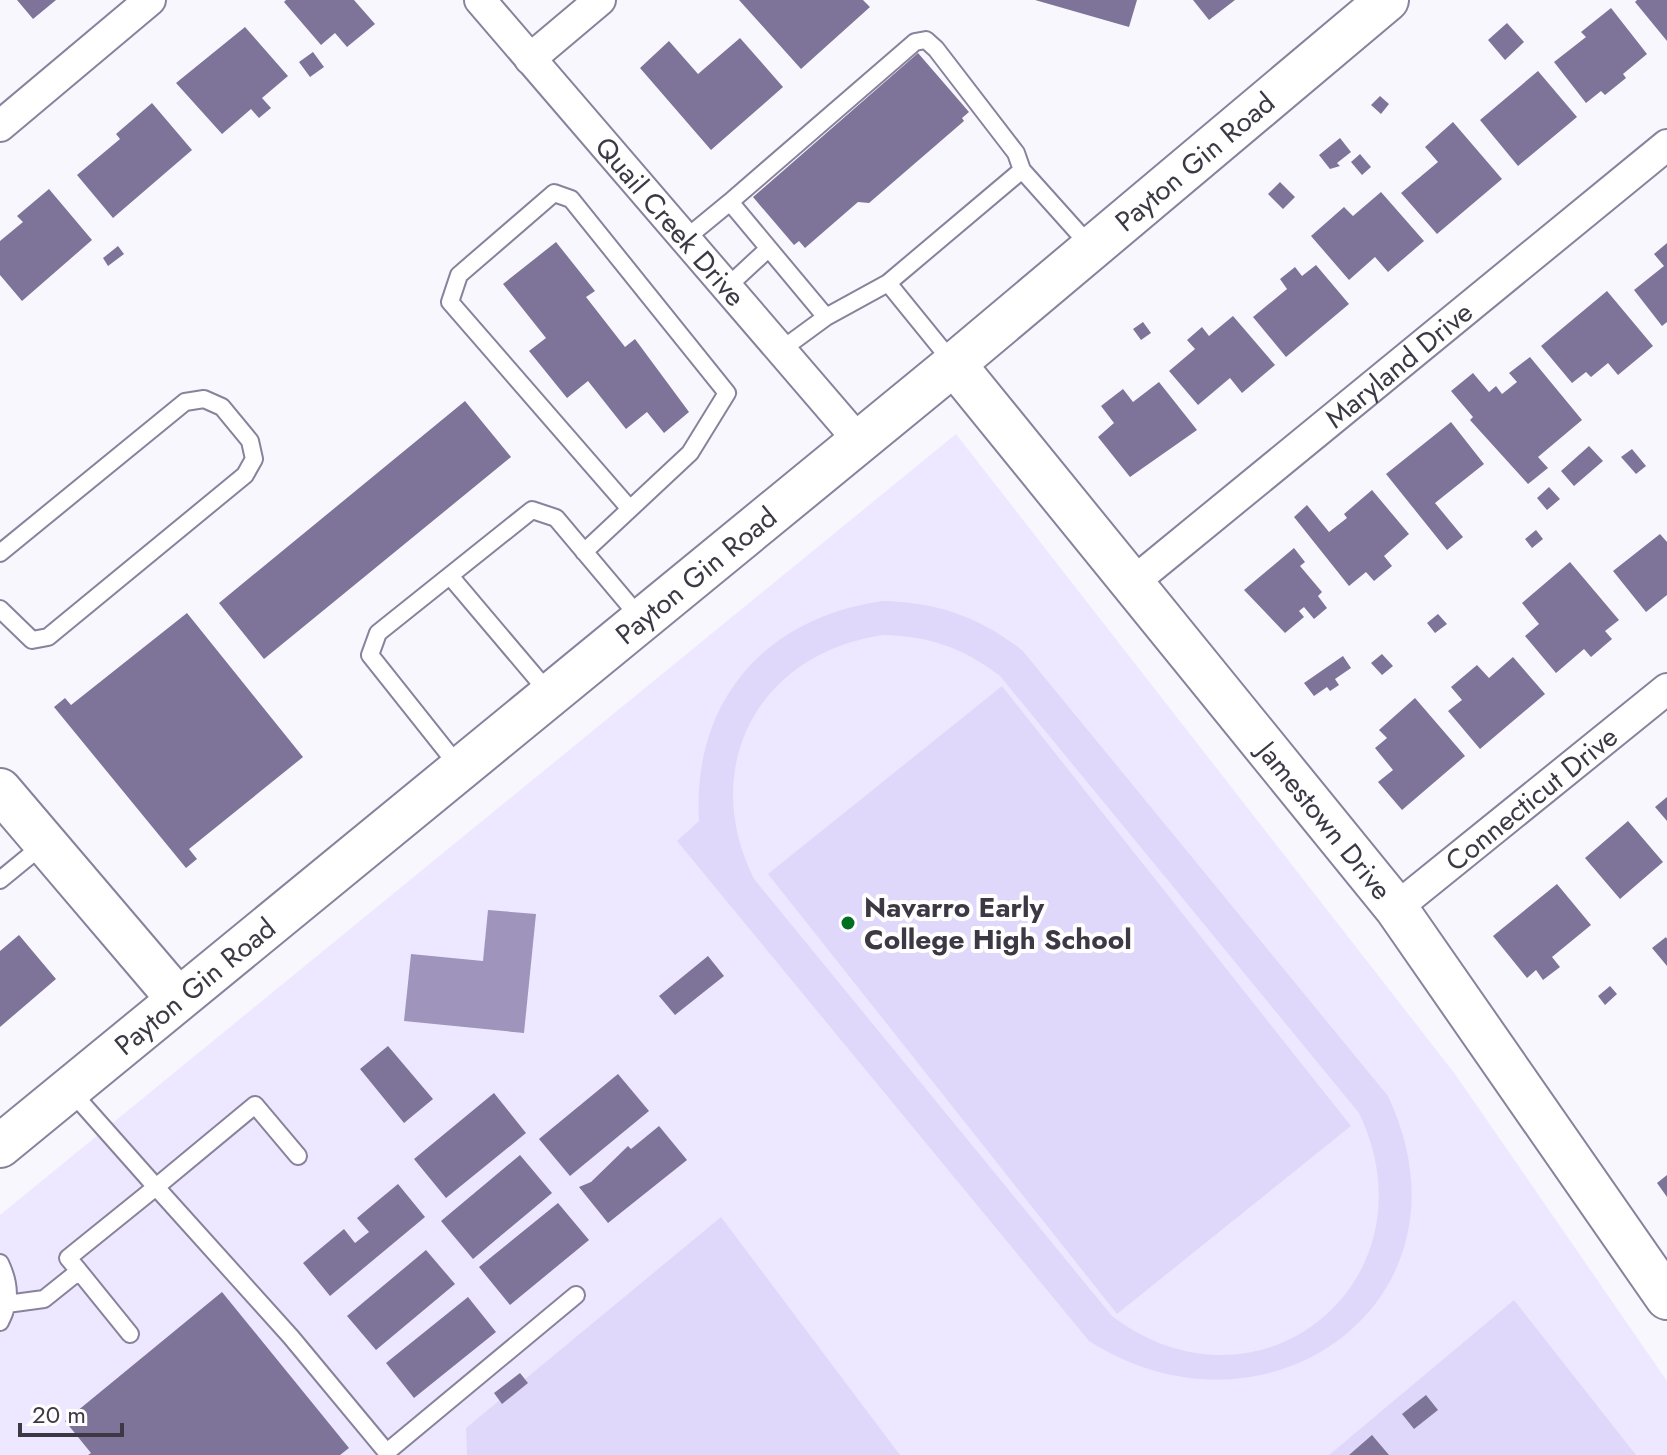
<svg xmlns="http://www.w3.org/2000/svg" width="1667" height="1455" font-family="Jost,sans-serif">
<style>
.built{fill:#ede8ff}
.green{fill:#e0d8fa;fill-rule:evenodd}
.water{fill:#9f95bc}
.building{fill:#7e7499}
.lines{fill:none;stroke-linecap:round;stroke-linejoin:round}
.lane-casing{stroke:#88829c;stroke-width:20}
.street-casing{stroke:#88829c;stroke-width:34}
.secondary-casing{stroke:#88829c;stroke-width:46}
.lane{stroke:#fff;stroke-width:16}
.street{stroke:#fff;stroke-width:30}
.secondary{stroke:#fff;stroke-width:42}
.poi-dot{fill:#006f21;stroke:#fff;stroke-width:3}
.labels{text-anchor:middle;dominant-baseline:central;stroke-width:8;stroke-linejoin:round;paint-order:stroke}
.street-label{font-size:28px;fill:#3c3945;stroke:#fff}
.poi-label{font-size:28px;font-weight:bold;fill:#3c3945;stroke:#fff;text-anchor:start}
</style>
<rect width="100%" height="100%" fill="#f8f7fd"/>
<path class="built" d="M956,434L1455,1074L1667,1381V1455H0V1215Z"/>
<path class="green" d="M882,601C937,602 979,617 1022,650L1388,1096C1484,1300 1268,1455 1089,1341L677,841L699,821C692,701 765,618 882,601ZM883,635C929,636 964,648 1000,676L1359,1113C1439,1280 1260,1428 1112,1316L754,879C698,766 759,653 883,635Z
M1002,686L1351,1126L1117,1314L768,874Z
M721,1217L900,1455H467L466,1428Z
M1514,1300L1636,1455H1329Z"/>
<path class="water" d="M488,910L536,914L524,1033L404,1021L411,954L483,961Z"/>
<path class="building" d="M17,0H56L33,19Z
M286,0H354L375,24L347,47L335,33L321,45L284,2Z
M739,0H863L870,7L801,69Z
M1035,0H1137L1129,27Z
M1193,0H1235L1209,20Z
M1637,0H1667V41L1635,2Z
M1611,8L1647,54L1623,74L1626,78L1605,95L1601,91L1586,103L1554,62L1586,37L1581,32Z
M1507,23L1524,42L1505,60L1488,40Z
M245,27L288,76L262,98L271,108L259,118L251,109L222,134L176,83Z
M740,38L783,87L711,150L640,68L669,41L698,74Z
M313,52L324,67L310,77L299,62Z
M918,53L969,112L962,118L964,121L869,203L858,202L805,248L799,241L794,245L753,197Z
M1538,71L1577,117L1518,166L1480,120Z
M1380,96L1389,104L1381,114L1371,105Z
M152,103L192,150L113,218L77,175L120,139L116,134Z
M1453,122L1502,179L1437,234L1401,193L1438,162L1425,147Z
M1340,138L1351,152L1337,163L1340,166L1330,169L1319,155Z
M1360,154L1371,167L1362,175L1351,162Z
M1280,182L1295,197L1283,209L1268,194Z
M49,189L92,240L22,301L0,275V241L23,222L17,216Z
M1381,192L1424,241L1388,272L1375,257L1349,280L1311,236L1344,207L1353,216Z
M556,242L595,291L586,297L625,347L635,339L689,412L664,433L647,412L626,429L588,381L567,398L529,351L546,338L503,284Z
M1667,243V322L1662,326L1634,290L1664,266L1654,254Z
M118,246L124,254L108,266L103,258Z
M1316,265L1349,304L1286,357L1253,317L1287,289L1280,279L1295,267L1302,276Z
M1607,291L1653,346L1618,375L1608,363L1591,377L1586,372L1572,383L1541,346Z
M1233,316L1275,365L1242,393L1230,378L1198,405L1169,371L1195,349L1187,340L1202,327L1209,336Z
M1143,322L1151,333L1141,340L1133,329Z
M1530,357L1582,420L1538,457L1548,468L1528,484L1470,420L1473,417L1451,391L1473,373L1489,392L1496,386L1502,394L1517,382L1509,373Z
M1159,382L1197,430L1130,477L1098,437L1114,423L1101,406L1123,389L1133,402Z
M465,401L511,457L264,659L219,603Z
M1451,422L1484,464L1435,503L1463,537L1447,550L1386,474Z
M1589,446L1603,461L1574,486L1561,471Z
M1632,449L1646,466L1636,474L1621,457Z
M1549,487L1560,499L1547,510L1537,498Z
M1372,490L1409,534L1384,556L1392,566L1374,581L1366,572L1349,586L1294,517L1307,505L1329,532L1347,518L1344,514Z
M1536,530L1543,539L1532,548L1525,539Z
M1660,534L1667,542V595L1646,612L1613,571Z
M1294,548L1305,562L1300,566L1322,592L1318,596L1327,608L1314,619L1304,607L1299,611L1304,617L1285,633L1244,590Z
M1570,562L1619,620L1605,631L1612,639L1591,657L1584,649L1556,673L1525,636L1539,624L1522,603Z
M187,613L303,757L189,849L197,859L186,868L54,707L65,698L71,705Z
M1438,614L1447,624L1435,633L1427,623Z
M1382,654L1393,666L1382,675L1371,663Z
M1343,656L1351,668L1335,679L1339,685L1330,691L1327,687L1314,696L1304,683Z
M1513,657L1545,694L1480,749L1448,711L1462,700L1451,687L1477,665L1489,678Z
M1415,698L1465,756L1402,810L1378,782L1393,770L1375,748L1387,738L1379,730Z
M1667,797V821L1655,807Z
M1628,821L1663,862L1620,899L1585,858Z
M1557,884L1591,925L1552,957L1560,967L1543,980L1536,970L1527,978L1493,936Z
M19,935L56,979L0,1027V951Z
M1666,937L1667,939V966L1652,948Z
M708,956L724,976L675,1015L659,996Z
M1610,986L1617,994L1605,1005L1598,996Z
M388,1046L433,1099L404,1123L360,1069Z
M618,1074L649,1111L570,1176L539,1139Z
M494,1093L526,1133L446,1198L414,1159Z
M659,1126L687,1160L608,1223L579,1187L591,1182L628,1146L631,1149Z
M520,1155L552,1193L473,1259L441,1221Z
M1667,1175V1197L1657,1183Z
M398,1184L425,1217L330,1296L303,1263L344,1229L355,1243L369,1232L357,1218Z
M558,1203L589,1240L510,1305L479,1267Z
M426,1250L455,1284L376,1350L347,1316Z
M222,1292L349,1448L340,1455H88L91,1453L65,1421Z
M468,1297L496,1332L414,1398L386,1363Z
M520,1373L528,1383L502,1404L494,1393Z
M1426,1395L1438,1410L1414,1429L1402,1414Z
M1372,1435L1389,1455H1349Z"/>
<g class="lines">
<defs>
<path id="lane" d="M1022,170L1016,153L936,49L926,40L915,42L730,202L826,317L888,283L1022,170L1091,247
M685,239L730,202
M888,283L953,363
M727,287L768,249
M781,350L826,317
M584,552L690,453L727,393L571,199L554,193L459,275L450,302L630,509
M0,553L185,402L204,399L222,407L250,441L254,459L245,475L48,637L32,640L0,609
M450,576L549,693
M459,767L370,655L378,633L532,510L556,518L641,619
M0,880L44,844
M298,1156L255,1105L156,1187L291,1337L389,1455
M0,1263C10,1284 11,1301 0,1322
M79,1271L130,1334
M7,1304L44,1299L79,1271L68,1258L156,1187L70,1090
M387,1452L576,1295"/>
<g id="street">
<path id="s1" d="M480,0L860,442"/>
<path d="M530,59L600,0"/>
<path d="M0,126L150,0"/>
<path id="s2" d="M1131,584L1667,145"/>
<path id="s3" d="M1396,908L1667,689"/>
</g>
<g id="secondary">
<path id="s4" d="M954,364L1396,908L1667,1298"/>
<path d="M0,790L178,999"/>
<path id="s5" d="M0,1146L954,364L1387,0"/>
</g>
</defs>
<use href="#lane" class="lane-casing"/>
<use href="#street" class="street-casing"/>
<use href="#secondary" class="secondary-casing"/>
<use href="#lane" class="lane"/>
<use href="#street" class="street"/>
<use href="#secondary" class="secondary"/>
</g>
<circle class="poi-dot" cx="848" cy="923" r="8"/>
<g class="labels">
<g class="street-label">
<text stroke="none"><textPath href="#s5" startOffset="1548">Payton Gin Road</textPath></text>
<text stroke="none"><textPath href="#s1" startOffset="292">Quail Creek Drive</textPath></text>
<text stroke="none"><textPath href="#s2" startOffset="346">Maryland Drive</textPath></text>
<text stroke="none"><textPath href="#s5" startOffset="900">Payton Gin Road</textPath></text>
<text stroke="none"><textPath href="#s3" startOffset="174">Connecticut Drive</textPath></text>
<text stroke="none"><textPath href="#s4" startOffset="588">Jamestown Drive</textPath></text>
<text stroke="none"><textPath href="#s5" startOffset="252">Payton Gin Road</textPath></text>
</g>
<g class="poi-label">
<text x="864" y="907">Navarro Early<tspan x="864" dy="32">College High School</tspan></text>
</g>
</g>
<path d="M20 1423v12h102v-12" fill="none" stroke="#3c3945" stroke-width="4"/>
<text x="32" y="1423" font-size="24" fill="#3c3945" stroke="#ffffff" stroke-width="6" paint-order="stroke">20 m</text>
</svg>
